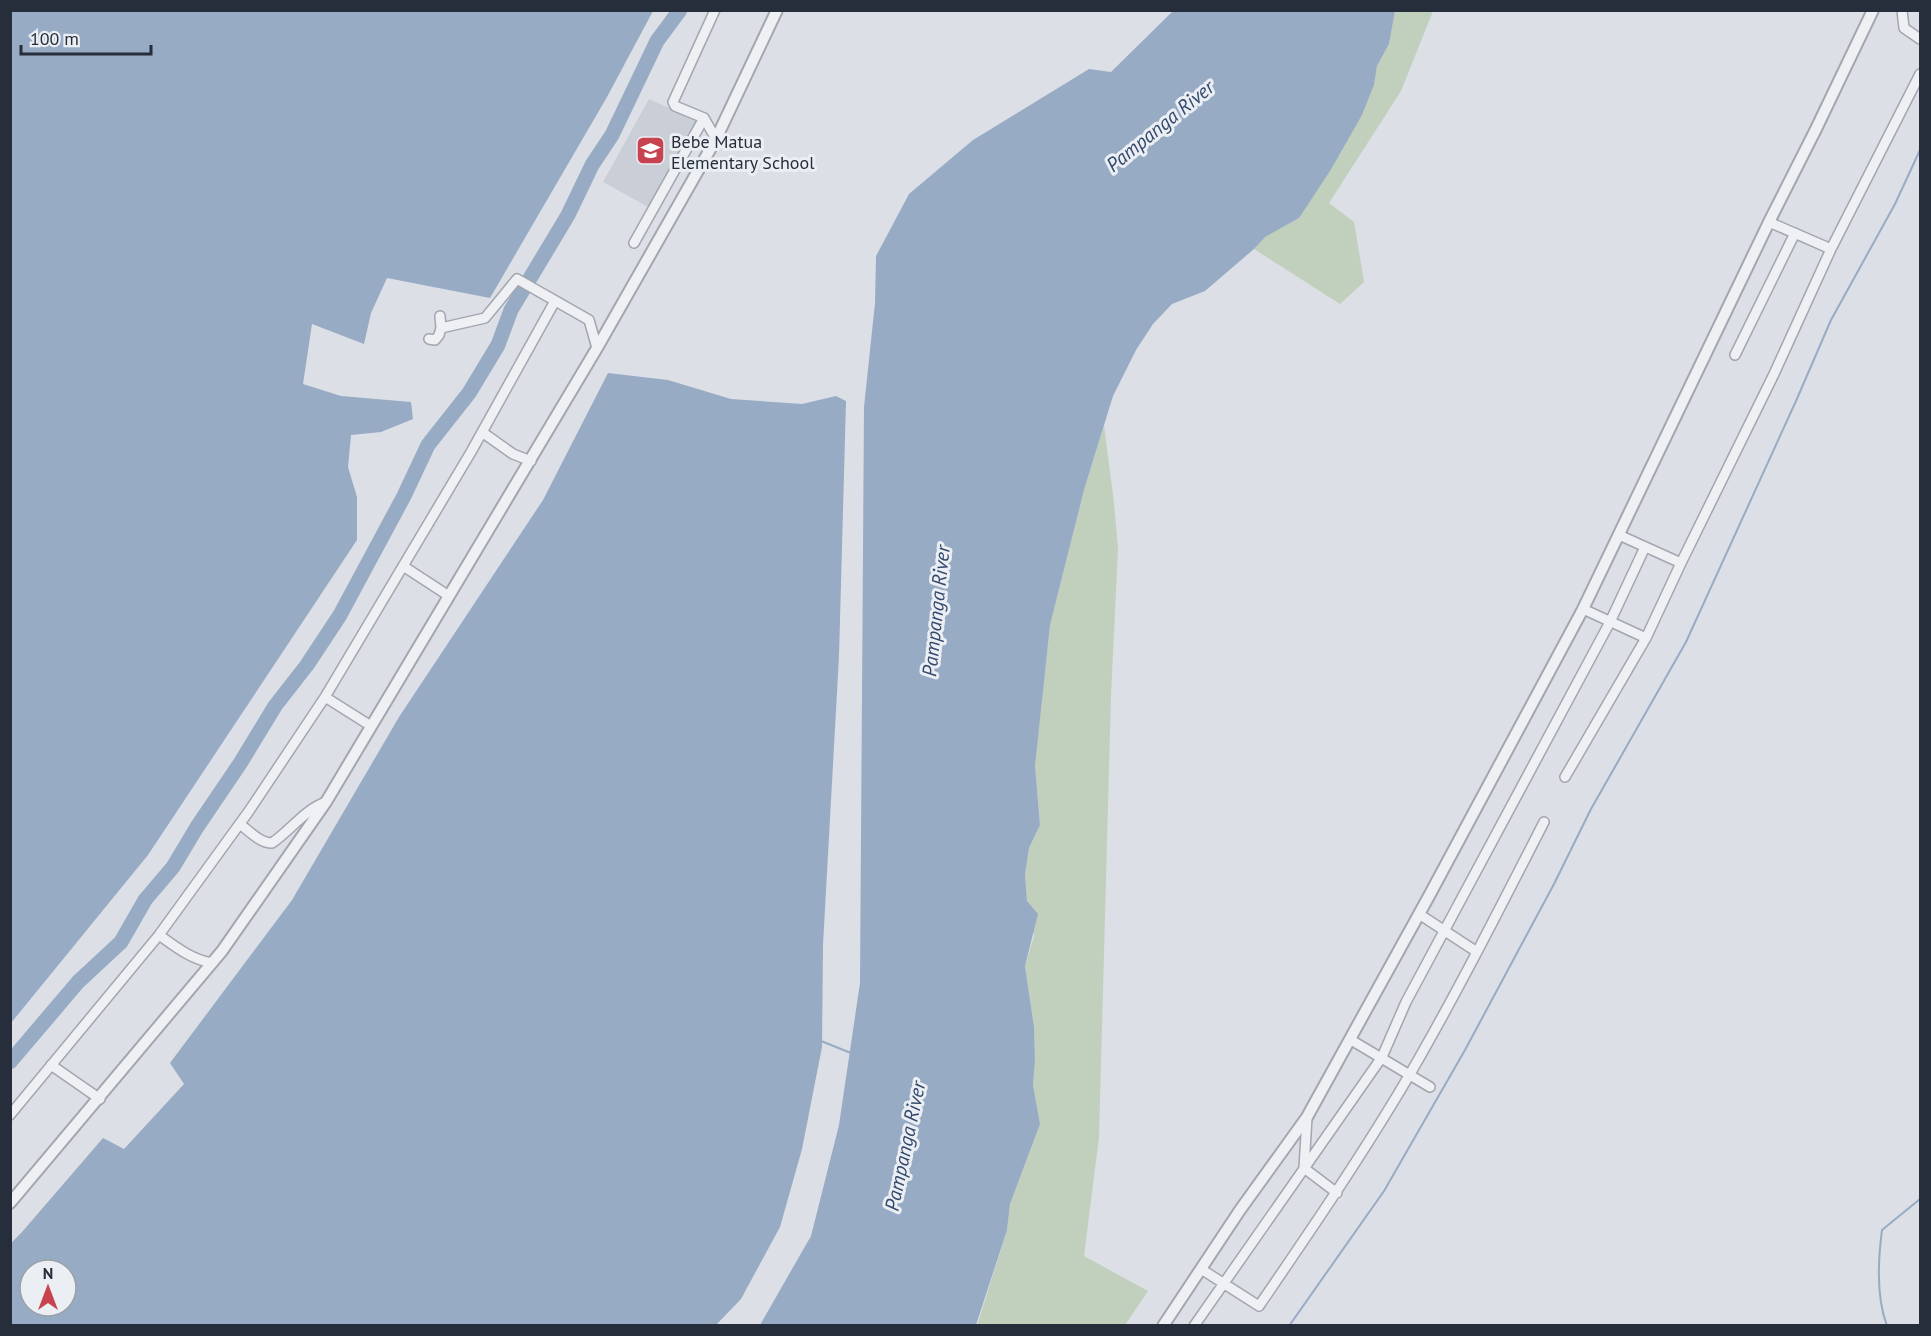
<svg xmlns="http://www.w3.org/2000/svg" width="1931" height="1336" font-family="'PT Sans',sans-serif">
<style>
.built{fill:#caced7}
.green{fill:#c1cfbd}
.water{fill:#97abc5;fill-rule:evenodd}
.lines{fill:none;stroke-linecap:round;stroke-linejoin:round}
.stream{stroke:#97abc5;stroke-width:2}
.river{stroke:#97abc5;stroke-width:15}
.minor-casing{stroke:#a2a6af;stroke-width:12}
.tertiary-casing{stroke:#a2a6af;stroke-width:14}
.minor{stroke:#eef0f4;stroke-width:9}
.tertiary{stroke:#eef0f4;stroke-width:10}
.labels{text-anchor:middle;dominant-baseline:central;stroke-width:6;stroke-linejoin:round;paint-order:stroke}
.poi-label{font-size:18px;fill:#262d3b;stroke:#ebeef3;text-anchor:start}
.water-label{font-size:20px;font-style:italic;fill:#32496d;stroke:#ebeef3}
</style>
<rect width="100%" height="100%" fill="#dcdfe5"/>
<path class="built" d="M649,99L698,121L650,208L603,182Z"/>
<path class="green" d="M1395,11H1433L1401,91L1329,203L1354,222L1364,282L1340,304L1254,249L1264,237L1299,218L1362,115L1374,85L1377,66L1389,44Z
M1104,426L1114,503L1118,549L1111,695L1099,1137L1084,1256L1148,1291L1125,1325L977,1326L1007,1230L1010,1204L1040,1124L1033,1085L1035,1060L1034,1027L1025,966L1034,936L1027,901L1025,874L1029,848L1040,825L1035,766L1038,733L1050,625L1084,490Z"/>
<path class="water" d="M11,10L653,11L607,97L490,298L387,278L371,313L364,344L312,324L303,384L341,396L411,402L413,419L381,432L351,435L348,467L357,497V540L148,855L11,1023Z
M1173,11H1395L1389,44L1377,66L1374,85L1362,115L1330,171L1299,218L1265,237L1254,249L1205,291L1172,304L1153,324L1136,350L1113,396L1084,490L1050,625L1035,766L1040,825L1029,848L1025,874L1027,901L1038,914L1025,966L1034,1027L1035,1060L1033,1085L1040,1124L1010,1204L1007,1230L976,1325H760L811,1236L839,1125L860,983L864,407L875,303L876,256L909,194L973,140L1089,69L1111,72Z
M608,373L668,380L731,399L802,404L836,396L846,401L839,656L823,945L822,1047L802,1149L780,1227L741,1299L715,1326L11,1325V1243L22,1232L103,1138L124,1149L184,1084L170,1063L292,900L399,717L543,500ZM30,1270H66V1306H30Z"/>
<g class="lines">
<path class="stream" d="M821,1041L851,1053
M1289,1326L1384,1191L1465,1050L1554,884L1591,809L1686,642L1796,401L1831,320L1895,204L1920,150
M1887,1326C1876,1297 1878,1260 1882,1230L1920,1199"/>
<path class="river" d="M10,1062L78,982L121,942L145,900L173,867L197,827L241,762L275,706L307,665L340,615L404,496L428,445L469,393L498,345L511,310L568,215L592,165L612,135L657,41L680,10"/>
<defs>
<path id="minor" d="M715,10L673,102L675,106L704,118L716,139
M1902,10L1904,28L1920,39
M1769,222L1831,249
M634,243L704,118
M440,316L441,328L485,318L517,279L589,320L597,348
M429,339L435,340L439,335L441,328
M1735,355L1795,233
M482,432L513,454L531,461
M1619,535L1681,563
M403,566L449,596
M1583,609L1646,638
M325,697L371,726
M1565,777L1646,638L1681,563L1774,374L1831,249L1920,74
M240,824C249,831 260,843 272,843C291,830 304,810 326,802
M1419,914L1477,952
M159,935C177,948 191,959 212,963
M1351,1040L1430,1087
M51,1065L100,1099
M10,1115L159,935L249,811L325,697L471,452L555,301
M1307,1117L1304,1168L1337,1193
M1201,1269L1259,1306C1311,1230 1363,1154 1410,1074C1458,991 1501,906 1544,822
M1194,1326L1382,1057L1406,1002L1610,622L1645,547"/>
<path id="tertiary" d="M10,1203L222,951L326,802L597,348L716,139L777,10
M1163,1326L1240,1210L1307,1117L1429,896L1583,609L1769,222L1816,129L1873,10"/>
</defs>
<use href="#minor" class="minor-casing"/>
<use href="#tertiary" class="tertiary-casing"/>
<use href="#minor" class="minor"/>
<use href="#tertiary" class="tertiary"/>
</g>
<defs>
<symbol id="school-square" viewBox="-11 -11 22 22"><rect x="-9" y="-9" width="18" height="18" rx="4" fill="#c84350" stroke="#ebeef3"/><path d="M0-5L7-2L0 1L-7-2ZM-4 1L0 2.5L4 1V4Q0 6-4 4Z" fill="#fff"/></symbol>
</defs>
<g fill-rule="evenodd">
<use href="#school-square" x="634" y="134" width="33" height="33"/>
</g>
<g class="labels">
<g class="poi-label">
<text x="671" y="141">Bebe Matua<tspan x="671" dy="21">Elementary School</tspan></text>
</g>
<g class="water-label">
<text transform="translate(1160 126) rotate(-39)">Pampanga River</text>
<text transform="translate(936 611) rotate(-84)">Pampanga River</text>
<text transform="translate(905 1146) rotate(-78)">Pampanga River</text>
</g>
</g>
<rect width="1931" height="1336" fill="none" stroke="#262d3b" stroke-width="24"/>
<g transform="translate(48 1288)"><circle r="28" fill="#ebeef3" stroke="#9ca1a9" stroke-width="1.5"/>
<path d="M0-4.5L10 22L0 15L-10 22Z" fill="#c84350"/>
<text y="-9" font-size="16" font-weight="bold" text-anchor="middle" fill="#262d3b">N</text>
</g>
<path d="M21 45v9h130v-9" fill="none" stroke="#262d3b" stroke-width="3"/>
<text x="30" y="45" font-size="18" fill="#262d3b" stroke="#ebeef3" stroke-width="4.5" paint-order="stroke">100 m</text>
</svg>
